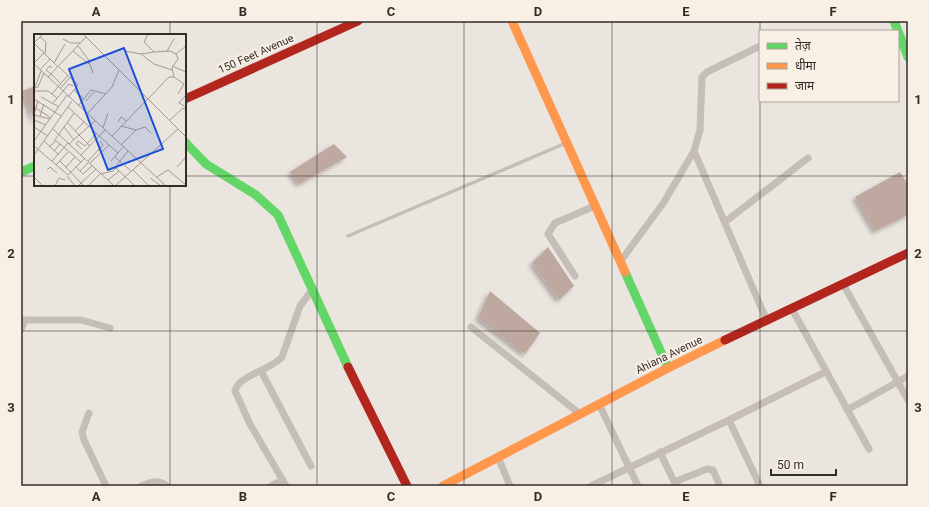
<svg xmlns="http://www.w3.org/2000/svg" width="929" height="507" font-family="Roboto,'Noto Sans Devanagari',sans-serif">
<style>
.building{fill:#bfa8a0;filter:url(#shadow)}
.lines{fill:none;stroke-linecap:round;stroke-linejoin:round}
.lane{stroke:#c4bdb8;stroke-width:3.5}
.street{stroke:#c4bdb8;stroke-width:7}
.fast{stroke:#63d668;stroke-width:9}
.slow{stroke:#ff974d;stroke-width:9}
.jam{stroke:#b3261e;stroke-width:9}
.grid{fill:none;stroke:#352b26;stroke-width:1;stroke-opacity:0.55}
.labels{text-anchor:middle;dominant-baseline:central;stroke-width:4;stroke-linejoin:round;paint-order:stroke}
.street-label{font-size:11px;fill:#352b26;stroke:#f9f0e5}
.inset-road{fill:none;stroke:#a29b95;stroke-width:1}
.view{fill:#1d4ed8;fill-opacity:0.15;stroke:#1d4ed8;stroke-width:2}
.inset-edge{fill:none;stroke:#352b26;stroke-width:2}
.neatline{fill:none;stroke:#352b26;stroke-width:1.5}
.grid-label{font-size:13px;text-anchor:middle;font-weight:bold;fill:#352b26}
</style>
<defs>
<filter id="shadow"><feDropShadow dx="-3" dy="3" stdDeviation="2" flood-color="#0004"/></filter>
</defs>
<rect width="100%" height="100%" fill="#ebe5df"/>
<path class="building" d="M35,86V122L22,91Z
M334,144L347,157L299,184L290,172Z
M900,172L908,184V215L875,231L855,197Z
M548,247L574,286L559,300L532,263Z
M490,291L540,333L525,354L478,318Z"/>
<g class="lines">
<path class="lane" d="M348,236L566,143"/>
<path class="street" d="M694,151L767,321
M725,222L808,158
M620,262L664,202L694,151L700,130L702,77L707,72L760,46
M575,276L548,234L555,223L595,206
M843,284L908,400
M792,309L869,449
M21,320H81L110,328
M471,327L580,414
M21,329L25,320
M261,371L311,466
M599,404L638,486
M847,410L908,376
M89,413L82,432L84,440L106,486
M729,420L825,372
M660,452L676,486
M498,457L510,486
M674,482L707,469L713,470L720,486
M141,486C151,482 158,479 167,486
M271,486L283,480
M286,486L250,424L235,391C239,375 271,370 282,357L300,306L313,289
M591,486L729,420L760,486"/>
<path class="fast" d="M894,21L908,57
M185,142L206,164L256,195L278,215L348,367
M21,172L35,166
M625,272L668,368"/>
<path class="slow" d="M512,21L625,272
M443,486L668,368L725,340"/>
<path class="jam" d="M185,99L358,21
M725,340L908,253
M348,367L407,486"/>
</g>
<path class="grid" d="M170,21V35M317,21V486M464,21V486M612,21V486M760,21V486M21,176H35M185,176H908M170,185V486M21,331H908"/>
<g class="labels">
<g class="street-label">
<text transform="translate(256 54) rotate(-24)">150 Feet Avenue</text>
<text transform="translate(669 355) rotate(-26)">Ahiana Avenue</text>
</g>
</g>
<g transform="translate(34 34)">
<rect width="152" height="152" fill="#ebe5df"/>
<path class="inset-road" d="M49,0L152,103M6,3L12,8L11,21M29,5L37,9H46M0,9L10,19L0,29M0,9L9,0M44,12L54,25L59,39M39,17L55,30M91,17L107,20L120,18M133,17L140,5M11,20L24,33M107,20L120,30L138,36M142,20L152,12M20,29L31,10M0,30L132,152M138,32L152,38M25,33L44,51L34,63M6,36L16,25M17,40L12,36L16,32L18,34M17,40L26,49M14,43L52,3M140,43L150,50L144,60M0,54L4,53L10,39M26,55L36,43M0,56L7,37M40,56L50,65M0,57H14L23,64M18,60L34,41M152,61L145,69L152,73M7,63L25,73M0,65L27,82M52,67L60,58M19,69L35,50L39,52M44,72L57,56L72,60M0,73L17,84M34,73L75,111L56,129M0,80L4,67M53,80L78,53L85,36M0,81L16,85M6,82L10,70M0,86L12,91M136,86L149,74L152,76M84,88L87,83L92,87M34,89L45,101L35,110M87,92L102,96L111,93L117,99M0,93L14,102M30,93L40,106M69,94L74,79M19,95L80,152M41,97L50,88M78,102L135,43H140L138,34L144,25L142,20L136,17L120,18L110,8L114,0M0,107L33,61M10,107L25,121M20,107L40,79M26,110L47,128M75,111L84,119M87,111L102,96M0,112L34,141L51,124M56,112L45,101L61,87M15,113L22,107L26,110L20,117M48,115L42,110L44,107L51,112L63,99M0,121L38,67M47,121L71,96M81,123L97,137M18,127L34,109M26,127L50,152M54,127L69,111L66,107M77,127L89,113M22,131L34,118M83,131L94,117M32,133L41,123M42,133L49,140L58,132M143,133L152,123M13,136L16,133L23,139M99,136L115,152M46,137L55,128M67,140L79,137L82,134L101,152M33,142L41,152M0,143L9,152M123,143L134,136L152,151M116,144L126,151M74,146L85,137M21,152L25,144L31,146M44,152L62,135M54,152L67,139M81,152L144,95"/>
<path class="view" d="M90,14L129,115L74,136L35,35Z"/>
<rect width="152" height="152" class="inset-edge"/>
</g>
<rect width="929" height="507" fill="none" stroke="#f9f0e5" stroke-width="44"/>
<rect x="759" y="30" width="140" height="72" fill="#f9f0e5" stroke="#aba199"/>
<rect x="767" y="43" width="20" height="6" fill="#63d668" stroke="#aba199"/>
<text x="795" y="50" font-size="12" fill="#352b26">तेज़</text>
<rect x="767" y="63" width="20" height="6" fill="#ff974d" stroke="#aba199"/>
<text x="795" y="70" font-size="12" fill="#352b26">धीमा</text>
<rect x="767" y="83" width="20" height="6" fill="#b3261e" stroke="#aba199"/>
<text x="795" y="90" font-size="12" fill="#352b26">जाम</text>
<path d="M771 469v6h65v-6" fill="none" stroke="#352b26" stroke-width="2"/>
<text x="777" y="469" font-size="12" fill="#352b26" stroke="#f9f0e5" stroke-width="3" paint-order="stroke">50 m</text>
<rect x="22" y="22" width="885" height="463" class="neatline"/>
<g class="grid-label">
<text x="96" y="16">A</text>
<text x="243" y="16">B</text>
<text x="391" y="16">C</text>
<text x="538" y="16">D</text>
<text x="686" y="16">E</text>
<text x="833" y="16">F</text>
<text x="11" y="104">1</text>
<text x="918" y="104">1</text>
<text x="11" y="258">2</text>
<text x="918" y="258">2</text>
<text x="11" y="412">3</text>
<text x="918" y="412">3</text>
<text x="96" y="501">A</text>
<text x="243" y="501">B</text>
<text x="391" y="501">C</text>
<text x="538" y="501">D</text>
<text x="686" y="501">E</text>
<text x="833" y="501">F</text>
</g>
</svg>
